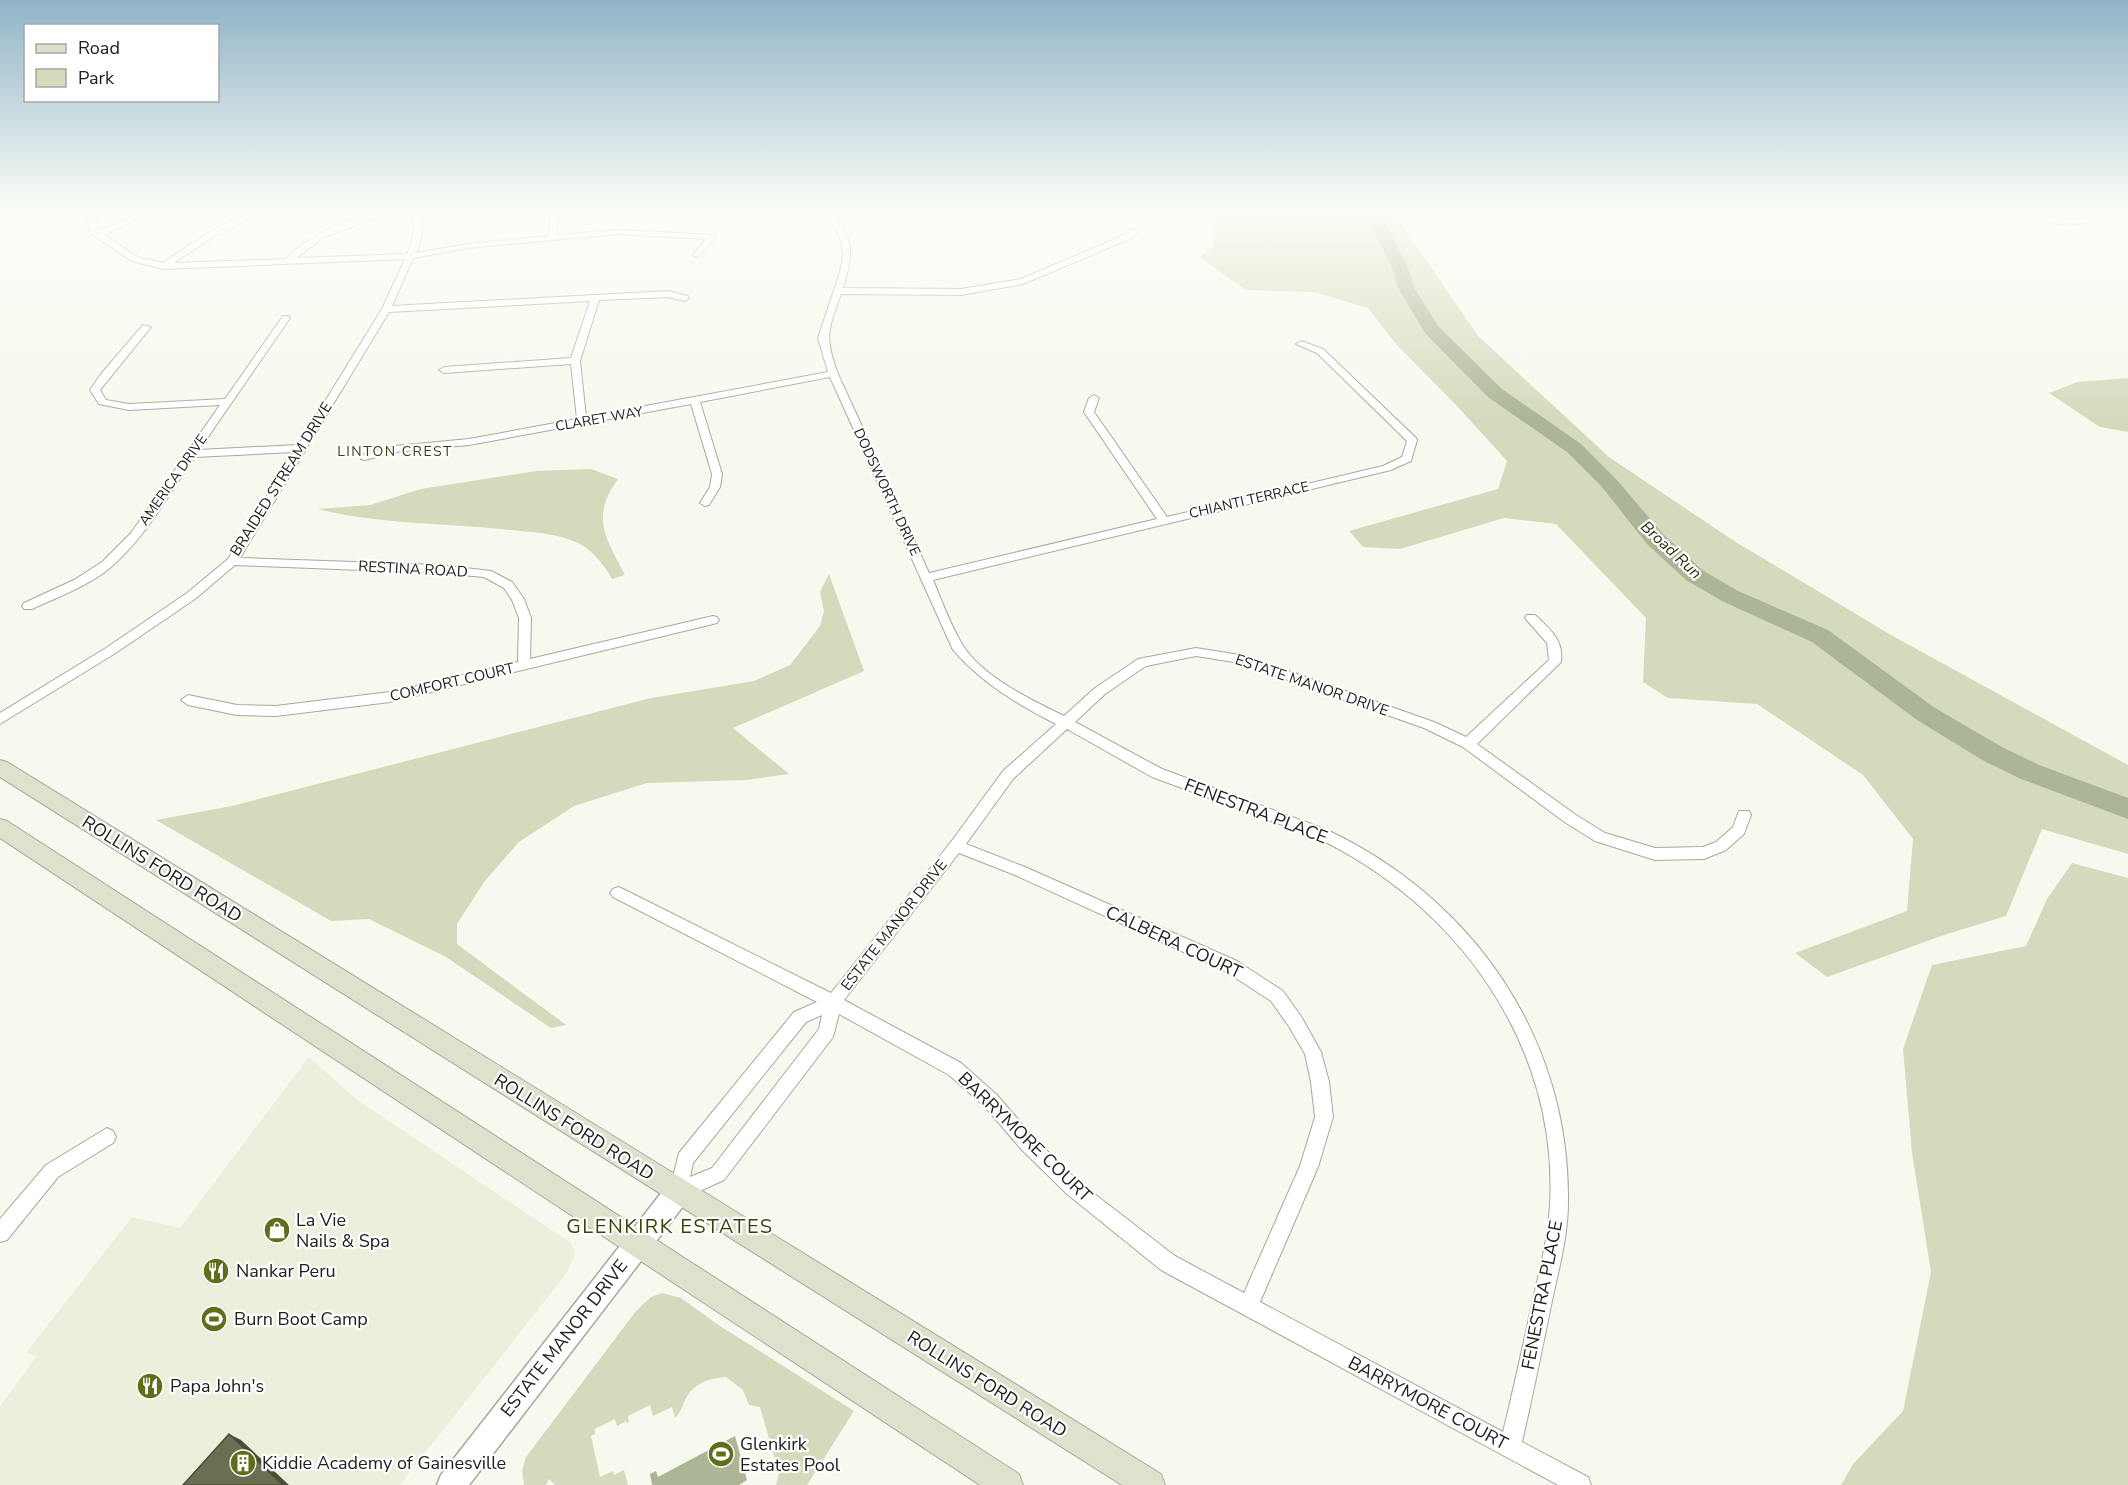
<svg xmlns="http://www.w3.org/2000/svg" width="2128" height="1485" font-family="'Nunito Sans',sans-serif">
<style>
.built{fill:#ebf0dd}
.green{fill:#d3dbbc}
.water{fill:#acb595}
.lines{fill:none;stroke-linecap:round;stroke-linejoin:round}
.river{fill:#acb595;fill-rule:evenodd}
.minor-casing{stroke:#a6a99e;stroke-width:2}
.tertiary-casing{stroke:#a6a99e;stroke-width:3}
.secondary-casing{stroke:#a6a99e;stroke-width:2}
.minor{fill:#fff;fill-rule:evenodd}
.tertiary{fill:#fff;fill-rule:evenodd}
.secondary{fill:#dde2cd;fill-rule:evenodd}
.shaded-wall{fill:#494e39}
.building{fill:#686f52;stroke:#494e39;stroke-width:1.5}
.labels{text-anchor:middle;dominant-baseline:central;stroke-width:4.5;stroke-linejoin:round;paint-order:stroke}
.far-street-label{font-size:14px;fill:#20211d;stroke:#fff}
.far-neighbourhood-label{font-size:14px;letter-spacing:1.5px;fill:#374206;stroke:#fff}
.street-label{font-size:15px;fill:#20211d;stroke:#fff}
.water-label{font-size:16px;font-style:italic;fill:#293009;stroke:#fff}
.near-street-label{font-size:18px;fill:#20211d;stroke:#fff}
.near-poi-label{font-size:18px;fill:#20211d;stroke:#fff;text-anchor:start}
.near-neighbourhood-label{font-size:20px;letter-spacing:1.5px;fill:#374206;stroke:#fff}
</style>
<rect width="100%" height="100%" fill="#f6faee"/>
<path class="built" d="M309,1057L356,1099L571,1243L575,1255L566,1274L400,1485H0V1406L37,1356L26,1353L132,1217L180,1228Z"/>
<path class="green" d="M998,212H1063L1044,224Z
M1202,212H1393L1478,336L1609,457L1734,541L1891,635L2128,765V854L2042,829L2006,916L1947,934L1827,977L1795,953L1907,911L1913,839L1863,775L1757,704L1668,698L1643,682L1646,618L1556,524L1504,518L1400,549L1363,547L1349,531L1498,489L1507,461L1458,407L1396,344L1368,308L1314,292L1246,290L1199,257L1214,246L1215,227Z
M2128,378V432L2100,427L2049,393L2077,382Z
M591,469L618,479C590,517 606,538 625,575L612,579C606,567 591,549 578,543C555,532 525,532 501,529C440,523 377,524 318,509L370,505L421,489L536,471Z
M829,574L864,671L733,728L789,774L747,780L647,783L574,806L519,842L484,882L457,924V944L566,1025L551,1028L446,957L369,919L331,921L156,820L232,806L651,698L754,681L790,665L820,626L824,611L820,592Z
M2072,863L2128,878V1485H1841L1853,1464L1903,1411L1931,1272L1912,1153L1903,1049L1932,965L2026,946L2047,899Z
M662,1293L681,1298L717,1324L854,1411L807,1485H776L779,1473L760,1407L749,1405L743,1390L726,1377C713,1378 699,1381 690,1392C683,1401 683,1410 675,1418L672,1407L653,1416L650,1405L628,1416L629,1422L627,1423L626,1421L617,1426L615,1419L595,1429V1434L591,1436L600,1477L613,1471L614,1475L624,1470L628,1485H555L549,1479L546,1485H524L522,1471L526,1457L636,1311L651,1297Z"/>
<path class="water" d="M735,1436L747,1480L739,1485H652L650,1474L656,1471L658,1477Z"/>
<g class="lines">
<path class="river" d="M1365,212H1380L1406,263L1415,289L1438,326L1502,389L1581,444L1616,479L1663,534L1702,570L1738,591L1828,630L1935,708L2002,747L2039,765L2128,798V819L2021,779L1984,761L1917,720L1812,642L1722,601L1686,580L1647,544L1602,487L1567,452L1488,397L1425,333L1399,289L1390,263Z"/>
<defs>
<path id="minor" d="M92,212H100L95,223L99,231L143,212H154L104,235L138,257L163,263C188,246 233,212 264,212L213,237L174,263L286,259C312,233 355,212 392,212L324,237L296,258L407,254C413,240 417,227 411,212H419C425,226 422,239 416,253L468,244L548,236L551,212H559L556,235L618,230L715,235V239L697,257L693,255L706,239L618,234L468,248L413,258L392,306L668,291L688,296L689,298L685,301L668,297L599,300L580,361L586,417L828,372L818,338L840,272L843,256L841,241L835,227L822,212H831C855,238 853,256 843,288L961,289L1021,279L1124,235L1132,229H1138V233L1130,239L1023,284L961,295L841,294C828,331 824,336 838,374L929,573L1157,519L1084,412L1089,398L1094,395L1099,398L1094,412L1167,517L1383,466L1402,457L1407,441L1317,353L1296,344L1301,341L1323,349L1416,438L1417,440L1411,461L1391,470L933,580C942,601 950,624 962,644C981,676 1031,700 1064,716L1095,688L1138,659L1196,648L1246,656L1434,722L1466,737L1549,660L1547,643L1525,618L1527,615H1535C1550,629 1564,640 1561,662L1477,744L1576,815L1605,833L1655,848L1703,847L1716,842L1733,827L1739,811H1749L1751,815L1744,834L1726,850L1704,859L1655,860L1595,841L1566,823L1463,747L1424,728L1240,663L1196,656L1146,666L1105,694L1075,722L1162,769L1325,829C1473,898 1570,1038 1568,1202C1568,1234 1560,1265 1553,1296C1543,1345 1533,1394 1522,1442L1588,1477L1591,1485H1558L1161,1270L1067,1194L1022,1150L985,1107L949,1075L839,1014L833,1037L724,1180L678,1201L672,1198L669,1192L679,1153L794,1012L817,1002L613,897L610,893L613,889L618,887L623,889L831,993L951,842L1003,771L1056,724C1017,704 982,683 953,650L830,377L700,402L722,474L720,487L709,505L705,506L700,503L710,487L712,474L691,404L469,445L395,452L365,460L361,459V455L395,446L469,439L577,419L571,364L444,373L439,370L444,367L571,358L590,301L389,312L240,558L439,565L491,571L512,582L524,599L531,618L530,659L713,616L717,617L719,620L717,623L390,702L276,716L237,715L188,705L181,700L188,695L237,705L276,706L390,692L518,662L519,618L512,600L504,588L484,577L439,573L235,565L195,599L114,654L0,724V713L106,648L187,593L228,559L294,452L195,457C169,494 145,538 110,568C88,586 58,597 32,609H24L22,606L24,603L74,580L102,562L131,533L220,405L129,410L99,404L90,390L101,374L143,325L151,327L100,390L106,400L129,404L225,399L283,316H289L290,318L199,450L298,445L382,309L405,259L164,269L132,261L90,233L87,223ZM1067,729L1152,777L1315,837C1457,904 1559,1045 1550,1205C1548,1236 1541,1265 1534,1295C1524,1341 1514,1387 1503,1432L1260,1302L1318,1167L1333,1117L1329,1082L1321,1052L1302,1018L1283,991L1237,961L1025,867L966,844L1013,779ZM959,853L1015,875L1225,971L1271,1001L1290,1028L1305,1054L1311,1082L1315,1117L1300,1166L1244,1293L1175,1256L1079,1182L1034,1138L997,1095L961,1063L844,1000ZM822,1015L819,1029L712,1168L690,1177L693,1163L806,1022Z
M789,212H798L801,215L797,217Z
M2021,212C2044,212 2064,225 2087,217L2091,212H2099L2093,221C2070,228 2041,224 2021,212Z
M107,1128L113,1131L116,1137L113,1143L58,1177L7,1240L0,1242V1219L46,1165Z"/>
<path id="tertiary" d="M678,1180L687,1183L690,1192L687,1201L469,1485H437L441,1475L669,1183Z"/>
<path id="secondary" d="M0,760L7,762L1161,1474L1165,1485H1122L0,777Z
M0,819L7,821L1019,1474L1023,1485H980L0,838Z"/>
</defs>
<use href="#minor" class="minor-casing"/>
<use href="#tertiary" class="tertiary-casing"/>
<use href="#secondary" class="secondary-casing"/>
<use href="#minor" class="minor"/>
<use href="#tertiary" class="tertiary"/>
<use href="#secondary" class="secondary"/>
</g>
<path class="shaded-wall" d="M229,1434L241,1440L289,1485H283Z"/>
<path class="building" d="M229,1434L283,1485H183Z"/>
<linearGradient id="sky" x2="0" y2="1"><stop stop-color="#90b4c7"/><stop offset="0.5" stop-color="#fbfdf7"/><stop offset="1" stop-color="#fbfdf7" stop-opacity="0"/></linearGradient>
<rect width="2128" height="420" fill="url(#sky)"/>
<defs>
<symbol id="shop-disc" viewBox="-11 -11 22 22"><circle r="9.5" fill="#5f6e1a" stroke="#fff"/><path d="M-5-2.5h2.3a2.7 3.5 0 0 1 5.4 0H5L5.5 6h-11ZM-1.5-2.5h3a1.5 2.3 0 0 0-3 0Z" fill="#fff"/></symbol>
<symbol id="restaurant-disc" viewBox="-11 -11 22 22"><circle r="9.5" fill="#5f6e1a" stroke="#fff"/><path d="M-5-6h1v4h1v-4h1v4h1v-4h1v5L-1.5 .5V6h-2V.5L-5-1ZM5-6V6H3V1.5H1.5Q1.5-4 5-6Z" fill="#fff"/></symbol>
<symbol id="stadium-disc" viewBox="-11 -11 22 22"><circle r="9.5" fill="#5f6e1a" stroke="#fff"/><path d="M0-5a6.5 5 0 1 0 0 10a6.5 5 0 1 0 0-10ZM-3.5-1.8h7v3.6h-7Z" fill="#fff"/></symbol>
<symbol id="building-disc" viewBox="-11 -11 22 22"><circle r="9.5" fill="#5f6e1a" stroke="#fff"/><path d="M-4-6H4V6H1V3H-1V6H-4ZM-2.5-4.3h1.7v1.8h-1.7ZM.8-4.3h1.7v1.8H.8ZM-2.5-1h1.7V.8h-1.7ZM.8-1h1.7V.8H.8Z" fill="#fff"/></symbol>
</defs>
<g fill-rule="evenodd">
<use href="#shop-disc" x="262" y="1215" width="30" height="30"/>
<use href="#restaurant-disc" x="201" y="1256" width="30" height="30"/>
<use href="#stadium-disc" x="199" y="1304" width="30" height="30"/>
<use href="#restaurant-disc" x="135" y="1371" width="30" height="30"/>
<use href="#stadium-disc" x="706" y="1439" width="30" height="30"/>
<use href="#building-disc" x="228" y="1448" width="30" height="30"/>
</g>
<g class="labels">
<g class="far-street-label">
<text transform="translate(599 419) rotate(-10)">CLARET WAY</text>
<text transform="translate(173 480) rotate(-55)">AMERICA DRIVE</text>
<text transform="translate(887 492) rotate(65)">DODSWORTH DRIVE</text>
<text transform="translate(1249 500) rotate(-13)">CHIANTI TERRACE</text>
</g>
<g class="far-neighbourhood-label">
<text x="395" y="451">LINTON CREST</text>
</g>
<g class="street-label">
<text transform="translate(281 479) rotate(-58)">BRAIDED STREAM DRIVE</text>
<text transform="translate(413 569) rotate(3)">RESTINA ROAD</text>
<text transform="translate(452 682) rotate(-13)">COMFORT COURT</text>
<text transform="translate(1312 685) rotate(19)">ESTATE MANOR DRIVE</text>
<text transform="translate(894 925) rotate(-52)">ESTATE MANOR DRIVE</text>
</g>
<g class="water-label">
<text transform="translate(1671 550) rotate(43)">Broad Run</text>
</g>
<g class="near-street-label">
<text transform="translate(1256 811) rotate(21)">FENESTRA PLACE</text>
<text transform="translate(162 869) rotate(32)">ROLLINS FORD ROAD</text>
<text transform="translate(1174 942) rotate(25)">CALBERA COURT</text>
<text transform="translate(574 1127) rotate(32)">ROLLINS FORD ROAD</text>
<text transform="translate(1025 1137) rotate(44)">BARRYMORE COURT</text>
<text transform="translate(1542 1295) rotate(-79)">FENESTRA PLACE</text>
<text transform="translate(564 1338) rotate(-52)">ESTATE MANOR DRIVE</text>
<text transform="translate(987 1384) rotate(32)">ROLLINS FORD ROAD</text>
<text transform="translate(1428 1403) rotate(28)">BARRYMORE COURT</text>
</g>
<g class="near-poi-label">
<text x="296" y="1220">La Vie<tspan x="296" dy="21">Nails &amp; Spa</tspan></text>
<text x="236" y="1271">Nankar Peru</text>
<text x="234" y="1319">Burn Boot Camp</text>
<text x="170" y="1386">Papa John's</text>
<text x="740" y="1444">Glenkirk<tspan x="740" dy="21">Estates Pool</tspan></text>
<text x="262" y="1463">Kiddie Academy of Gainesville</text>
</g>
<g class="near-neighbourhood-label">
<text x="670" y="1226">GLENKIRK ESTATES</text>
</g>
</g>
<rect x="24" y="24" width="195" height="78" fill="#ffffff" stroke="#a6a6a5" stroke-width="1.5"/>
<rect x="36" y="44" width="30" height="9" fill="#dde2cd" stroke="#a6a6a5" stroke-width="1.5"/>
<text x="78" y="54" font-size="18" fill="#20211d">Road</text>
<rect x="36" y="69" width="30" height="18" fill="#d3dbbc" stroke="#a6a6a5" stroke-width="1.5"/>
<text x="78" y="84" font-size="18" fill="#20211d">Park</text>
</svg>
